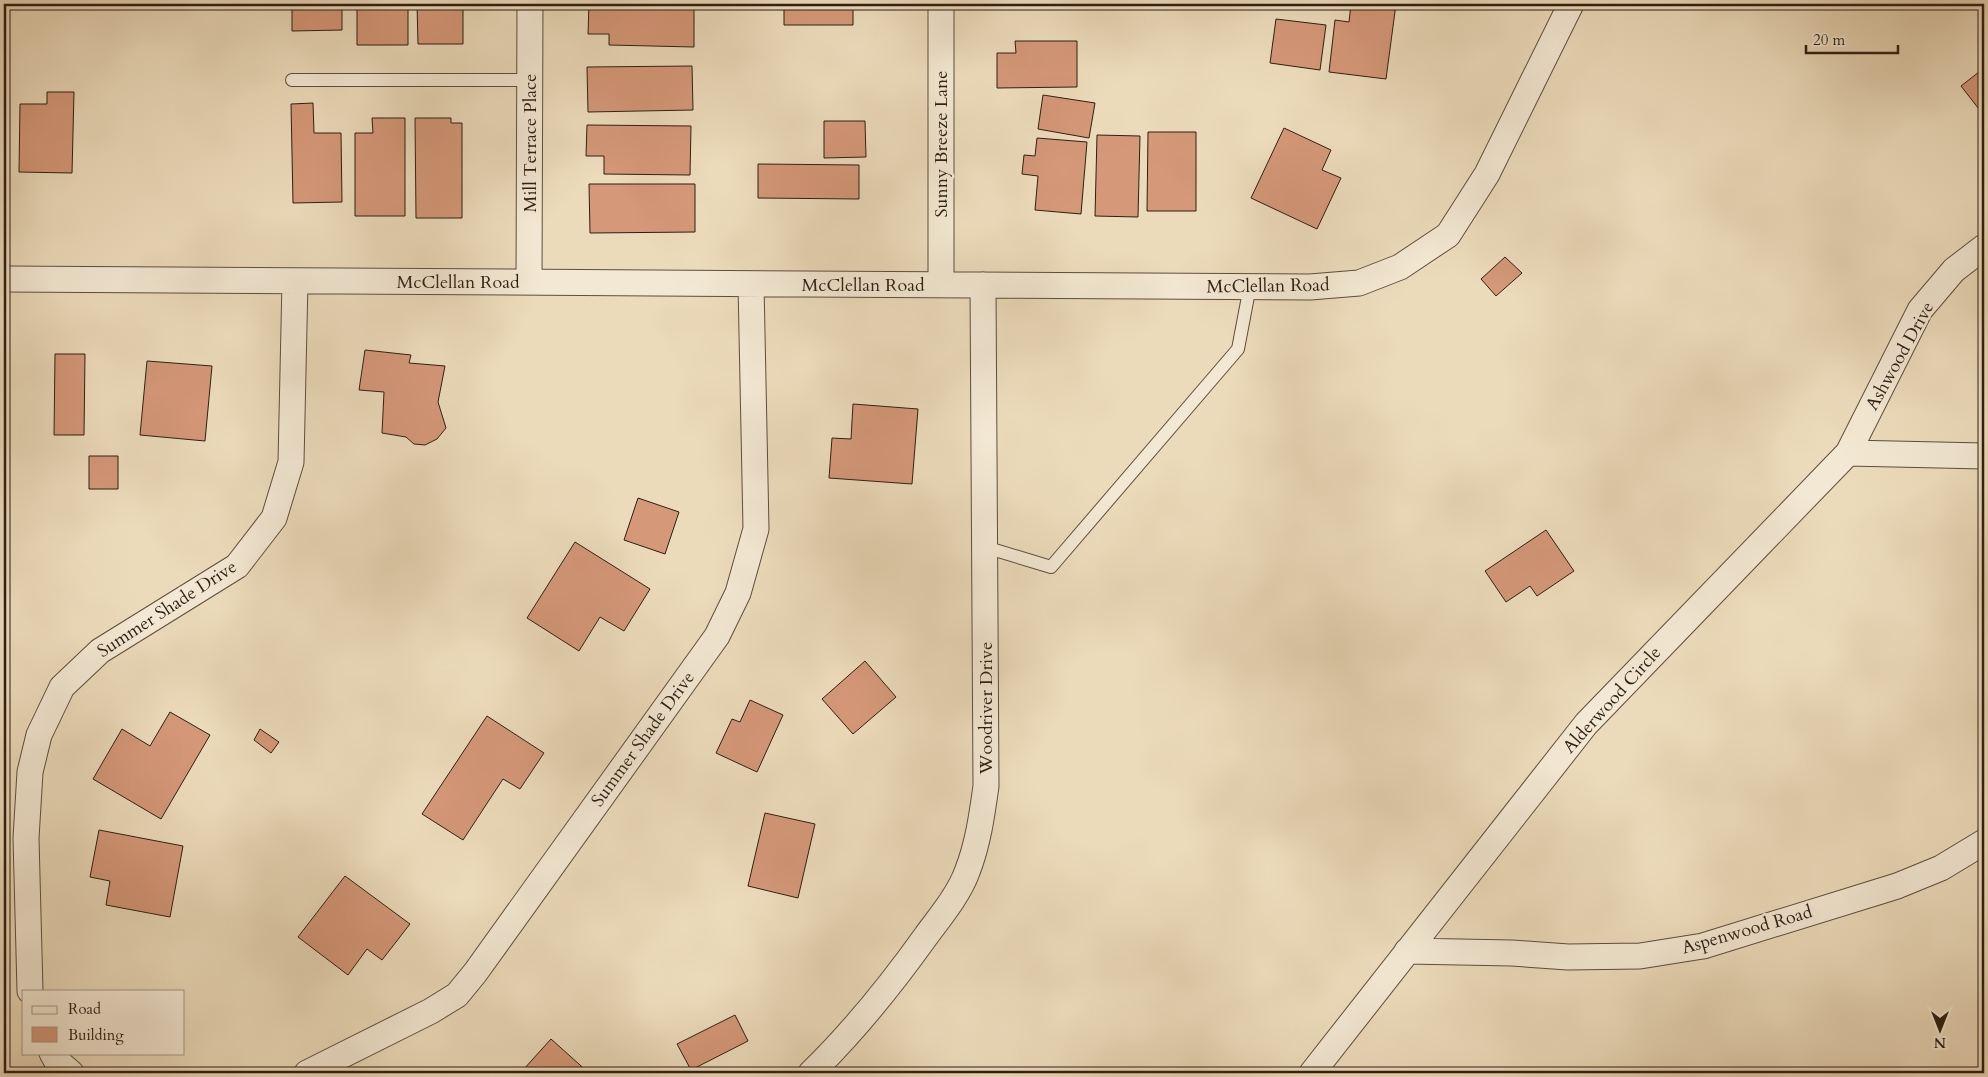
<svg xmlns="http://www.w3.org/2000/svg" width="1988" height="1077" font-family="Cardo,serif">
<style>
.building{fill:#d59879;stroke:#2d1f13}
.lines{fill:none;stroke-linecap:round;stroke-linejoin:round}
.lane-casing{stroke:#5d4e3d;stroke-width:14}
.street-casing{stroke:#5d4e3d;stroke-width:27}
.lane{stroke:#f3e8d3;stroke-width:12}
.street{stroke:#f3e8d3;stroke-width:25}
.labels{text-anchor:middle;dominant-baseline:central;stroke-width:5;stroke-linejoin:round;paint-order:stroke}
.street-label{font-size:18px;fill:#2d1f13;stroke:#f3e8d3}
</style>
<rect width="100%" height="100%" fill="#ecdbbb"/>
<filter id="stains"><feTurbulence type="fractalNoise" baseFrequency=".004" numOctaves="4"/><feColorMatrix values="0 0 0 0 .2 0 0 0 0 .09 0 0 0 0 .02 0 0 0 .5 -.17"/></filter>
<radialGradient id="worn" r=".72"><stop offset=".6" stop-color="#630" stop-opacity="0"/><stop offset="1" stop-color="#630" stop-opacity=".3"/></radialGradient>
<path class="building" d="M292,4H342V30L292,31Z
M357,4H408V45H357Z
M417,4H463V44H418Z
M589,4H694V47L609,45V34H588Z
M784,4H853V25H784Z
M1209,4H1242V5Z
M1351,4H1396L1386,79L1329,72L1335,20L1349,22Z
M1276,19L1326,25L1320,70L1270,63Z
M1015,41H1077V87L997,88V53H1016Z
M692,66L693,110L588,112L587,67Z
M1984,68V111L1982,113L1961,86Z
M47,92H74L72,173L19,172L20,104H47Z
M1043,95L1095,103L1089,138L1038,129Z
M313,103L314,133H341L342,202L293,203L291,104Z
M372,118H405V216H355V133H373Z
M415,118H451V123H462V218H416Z
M824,121H865L866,157L824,158Z
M587,125L691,126L690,175L604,174V156H586Z
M1284,128L1331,150L1322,170L1341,178L1317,229L1251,198Z
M1148,132H1196V211H1147Z
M1097,135L1140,136L1138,217L1095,216Z
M1037,138L1087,142L1081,214L1035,210L1038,176L1022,174L1024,155L1035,156Z
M758,164L859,165V199L758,198Z
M589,184H695V232L590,233Z
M1505,257L1522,273L1496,296L1481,279Z
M365,350L411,355L409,363L445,366L438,402L446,428L437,439L425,445L414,444L406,437L382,433L384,392L359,390Z
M55,354H85L84,435H54Z
M147,361L212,366L205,441L140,435Z
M853,404L918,409L912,484L829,478L832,438L851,439Z
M89,456H118V489H89Z
M638,498L679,512L665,554L624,540Z
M1546,530L1574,571L1537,596L1530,586L1506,602L1485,571Z
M575,542L650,589L624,631L600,617L579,651L527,618Z
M865,661L896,697L853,734L822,699Z
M750,700L783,715L757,772L716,753L732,719L740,722Z
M170,712L210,735L161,819L93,779L122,729L150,746Z
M487,716L544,753L520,789L503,779L463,840L422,814Z
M260,729L279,742L271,753L254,740Z
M765,813L815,824L798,898L748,886Z
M99,830L183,846L170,917L106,905L110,881L90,877Z
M345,876L410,924L382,960L367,949L348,975L298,937Z
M735,1015L748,1041L691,1070L677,1044Z
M551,1039L589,1073H526L523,1070Z"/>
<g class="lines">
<defs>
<path id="lane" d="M292,80H529
M985,547L1051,567L1238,349L1250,286"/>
<path id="street" d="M4,279L1310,287L1359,283L1400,267L1448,235L1487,174L1571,4
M529,282L530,4
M941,285V4
M1848,453L1920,310L1954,270L1984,247
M1407,951L1512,953L1568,957L1640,956L1703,946L1897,886L1941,868L1984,842
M30,991L26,838L30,772L39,735L62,687L100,651L237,566L274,518L291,462L295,281
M52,1053L56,1060L71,1073
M307,1073L431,1011L457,995L475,973L717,636L738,593L756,529L751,284
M811,1073C854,1031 891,985 926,936C940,917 959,894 967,872C978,844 982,815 986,786L983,285
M1312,1073L1586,724L1848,453L1984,456"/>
</defs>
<use href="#lane" class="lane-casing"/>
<use href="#street" class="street-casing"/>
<use href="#lane" class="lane"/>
<use href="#street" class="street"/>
</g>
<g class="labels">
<g class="street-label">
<text transform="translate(530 143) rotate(-90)">Mill Terrace Place</text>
<text transform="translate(941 144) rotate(-90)">Sunny Breeze Lane</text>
<text x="458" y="282">McClellan Road</text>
<text x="863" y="285">McClellan Road</text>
<text transform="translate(1268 286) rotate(-1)">McClellan Road</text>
<text transform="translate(1900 356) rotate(-61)">Ashwood Drive</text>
<text transform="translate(167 609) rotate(-33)">Summer Shade Drive</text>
<text transform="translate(1612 700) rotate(-48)">Alderwood Circle</text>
<text transform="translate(986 708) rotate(-90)">Woodriver Drive</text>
<text transform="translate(643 739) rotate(-54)">Summer Shade Drive</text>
<text transform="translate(1747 930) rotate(-16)">Aspenwood Road</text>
</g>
</g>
<rect width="1988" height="1077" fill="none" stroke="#ecdbbb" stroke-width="20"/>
<rect x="5" y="5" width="1978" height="1067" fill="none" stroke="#2d1f13" stroke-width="2.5"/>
<rect x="10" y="10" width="1968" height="1057" fill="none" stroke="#2d1f13"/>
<rect x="22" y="990" width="162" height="65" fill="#f3e8d3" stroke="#a49886"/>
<rect x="32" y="1006" width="25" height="8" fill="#f3e8d3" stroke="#a49886"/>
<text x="68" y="1014" font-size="15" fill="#2d1f13">Road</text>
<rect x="32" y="1027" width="25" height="15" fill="#d59879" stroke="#a49886"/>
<text x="68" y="1040" font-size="15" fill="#2d1f13">Building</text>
<g transform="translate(1940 1030) rotate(180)" stroke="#f3e8d3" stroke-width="4" paint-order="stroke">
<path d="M0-4L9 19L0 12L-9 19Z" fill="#2d1f13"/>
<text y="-8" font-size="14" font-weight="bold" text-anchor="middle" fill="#2d1f13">N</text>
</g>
<path d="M1806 45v8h92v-8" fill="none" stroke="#2d1f13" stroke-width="2.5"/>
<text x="1813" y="45" font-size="15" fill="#2d1f13" stroke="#f3e8d3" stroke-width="4" paint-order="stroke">20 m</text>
<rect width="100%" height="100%" filter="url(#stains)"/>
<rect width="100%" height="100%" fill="url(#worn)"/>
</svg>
